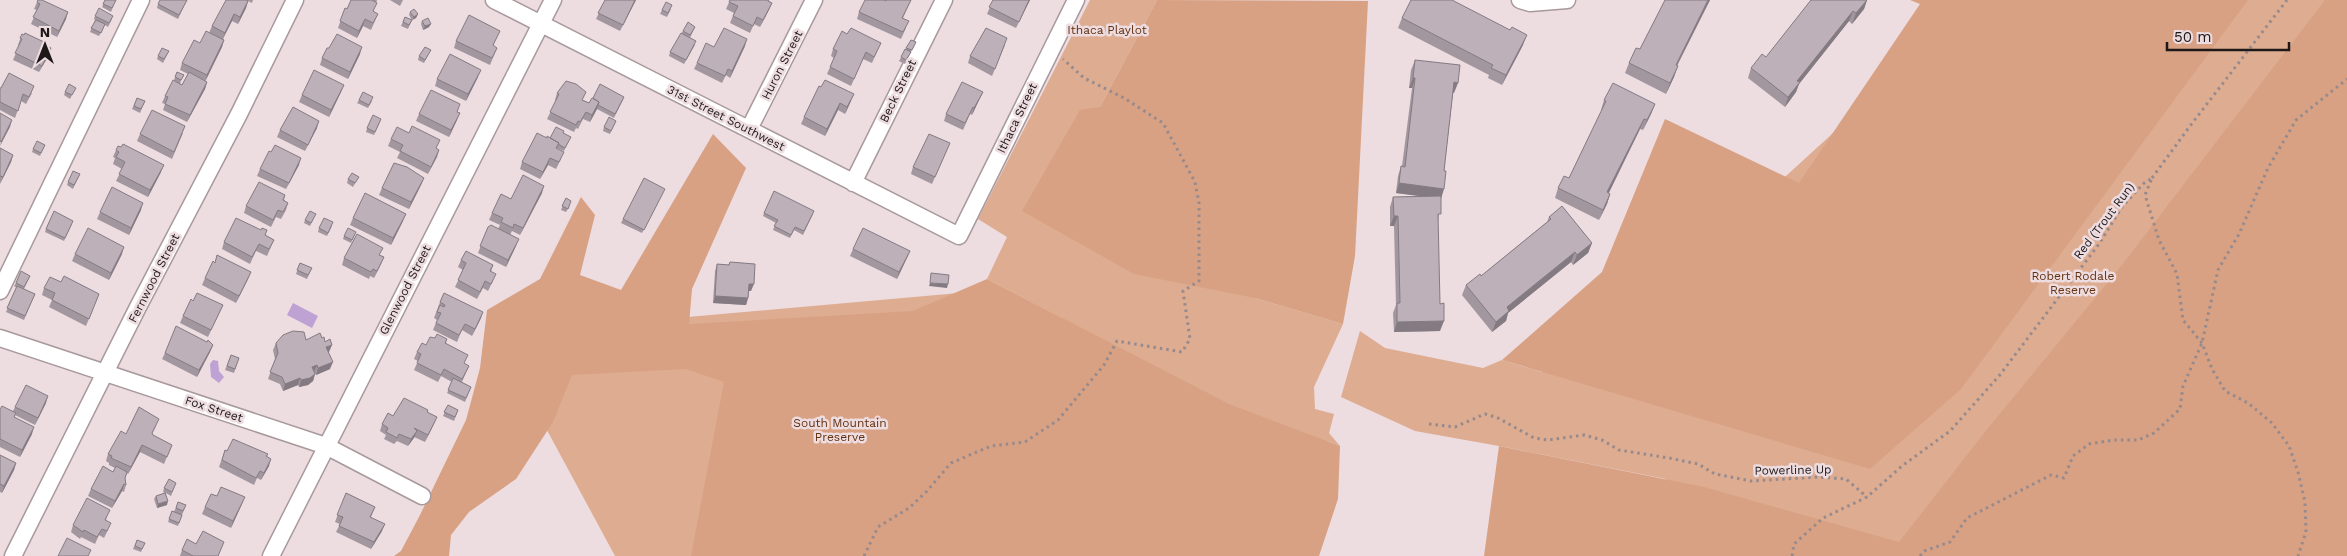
<svg xmlns="http://www.w3.org/2000/svg" width="2347" height="556" font-family="'Work Sans',sans-serif">
<style>
.green{fill:#deac90}
.forest{fill:#d8a183}
.water{fill:#bea2d4}
.lines{fill:none;stroke-linecap:round;stroke-linejoin:round}
.minor-casing{stroke:#a8999d;stroke-width:19}
.path{stroke:#978a8d;stroke-width:3;stroke-dasharray:2.5 4;stroke-linecap:butt}
.minor{stroke:#fff;stroke-width:16}
.wall{fill:#a3979f}
.shaded-wall{fill:#847b82}
.building{fill:#bdb0b9;stroke:#847b82}
.labels{text-anchor:middle;dominant-baseline:central;stroke-width:5;stroke-linejoin:round;paint-order:stroke}
.park-label{font-size:12px;fill:#63310f;stroke:#eddce0}
.street-label{font-size:12px;fill:#1e1819;stroke:#eddce0}
</style>
<rect width="100%" height="100%" fill="#eddce0"/>
<path class="green" d="M1090,0H1157L1100,107L1255,298L1343,324L1314,387L1315,409L1334,414L1329,433L1340,446L1327,441L1297,556H615L501,345L507,333L959,293L1062,318L987,279L1007,237L978,219Z
M1979,0H2347V556H1646L1666,479L1499,446L1415,431L1341,397L1360,331L1385,348L1483,368L1502,360L1542,372L1652,298Z"/>
<path class="forest" d="M1157,0L1368,1L1355,256L1343,324L1255,298L1134,274L1022,211L1080,110L1100,107Z
M1910,0H2248L1961,389L1870,469L1502,360L1602,272L1665,119L1799,183L1920,4Z
M2325,0H2347V556H1484L1499,446L1704,487L1899,542L1985,432L2122,265Z
M713,134L746,168L692,289L689,324L913,311L987,279L1229,404L1340,446L1338,499L1319,556H691L724,382L686,369L572,375L553,422L516,479L469,512L451,535L449,556H394L401,551L420,515L466,420L480,368L487,310L540,279L581,197L595,215L580,275L621,290Z"/>
<path class="water" d="M293,303L318,316L312,328L287,315Z
M213,360L218,361L219,371L224,377L219,383L211,377L210,364Z"/>
<g class="lines">
<defs>
<path id="minor" d="M494,0L959,236L1076,0
M1520,0L1530,3L1567,0
M749,129L814,0
M853,183L944,0
M0,291L141,0
M0,338L326,446L422,496
M13,556L138,307L239,114L295,0
M271,556L553,0"/>
</defs>
<use href="#minor" class="minor-casing"/>
<path class="path" d="M2152,178L2190,126L2287,0
M1429,424L1455,427L1485,414L1498,418L1534,438L1548,440L1584,435L1602,440L1619,450L1669,458L1698,464L1715,474L1751,481L1818,477L1846,479L1867,497
M864,556L878,527L909,508L927,491L951,463L991,446L1025,442L1058,420L1104,365L1117,341L1182,352L1190,339L1183,291L1199,281V203L1195,182L1163,123L1124,98L1084,78L1063,59
M1792,556L1794,544L1823,518L1867,497L1902,466L1950,431L1999,376L2099,244L2122,207L2143,184L2152,178L2145,195L2159,240L2177,274L2183,320L2202,343L2212,369L2225,391L2248,403L2272,423L2289,446L2298,472L2305,502L2306,532L2298,556
M1920,556L1924,551L1950,542L1967,518L2051,475L2064,478L2073,456L2089,444L2114,440H2138L2154,433L2180,409L2183,386L2202,343L2218,270L2239,234L2268,168L2296,120L2347,79"/>
<use href="#minor" class="minor"/>
</g>
<path class="wall" d="M38,0L66,19L57,37L31,24L37,10L34,9Z
M105,0H116L111,12L102,7Z
M187,0L178,19L157,8L158,4Z
M246,0H253L252,3Z
M351,0H377L373,12L378,14L371,30L363,26L357,38L338,28L345,8L347,9Z
M390,0H403L400,6Z
M605,0H636L620,31L596,19Z
M730,0H769V1L772,3L760,27L754,24L750,33L730,23L734,13L726,9Z
M886,0H911L903,18L906,28L901,39L857,19L859,12L886,1Z
M993,0H1030L1016,28L987,14Z
M1665,0H1710L1677,66L1674,77L1666,94L1625,73L1629,63L1640,49Z
M1867,0L1864,9L1852,24L1849,21L1799,84L1796,92L1785,107L1748,78L1751,68L1766,57Z
M248,1L246,8L238,24L232,21L223,39L224,40L222,47L205,81L207,82L205,89L187,122L163,110L165,104L162,103L165,96L174,80L177,72L184,75L180,83L182,85L188,74L180,70L182,63L209,33L212,26Z
M671,9L667,17L660,14L662,10Z
M410,12L418,14L416,18L412,20L409,15Z
M95,16L112,19L108,27L105,25L99,36L90,32L95,20L94,19Z
M405,17L412,20L408,29L401,26Z
M1402,18L1510,30L1523,45L1502,85L1488,78L1489,75L1398,28Z
M422,21L429,27L423,30L421,24Z
M695,27L690,38L695,45L684,64L669,56L670,52L683,31Z
M22,34L49,55L39,72L13,60L19,46L18,45Z
M847,34L881,43L872,63L863,59L851,86L827,74L834,58L831,56L833,49Z
M497,37L493,46L497,48L490,65L454,48L456,41Z
M911,40L916,42L905,64L899,61Z
M1005,45L992,76L968,63L970,56Z
M745,46L730,78L726,75L722,83L694,69L697,63L714,47Z
M169,51L163,63L157,59L158,56Z
M429,53L424,63L418,60L419,56Z
M360,54L348,79L320,65L322,58Z
M1415,60L1454,93H1453L1444,171L1438,222L1440,331L1394,332L1393,313L1396,305L1394,226H1390V207L1393,197L1422,196L1396,193L1398,176L1401,166H1402L1412,88H1409L1411,70Z
M478,77L466,101L435,86L437,79Z
M344,85L341,92L329,117L299,102L302,95Z
M819,86L851,101L845,114L838,110L825,136L801,124L804,117Z
M0,88L32,93L26,104L21,101L15,118L0,110Z
M74,91L70,99L64,95L65,92Z
M983,92L972,115L970,114L963,130L944,121L946,114Z
M557,93L583,100L589,103L623,100L614,118L597,109L590,122L583,119L578,129L576,128L574,132L547,119L556,101L555,100Z
M137,98L145,101L140,113L132,109Z
M359,100L372,101L368,108L357,103Z
M1604,100L1655,104L1651,114L1643,130L1640,129L1608,193L1610,194L1607,204L1599,220L1555,198L1558,188L1569,178L1602,111L1601,110Z
M457,112V120L449,137L416,121L419,114Z
M616,121L610,134L603,131L604,127Z
M380,122L374,135L366,132L367,128Z
M317,128L305,151L277,137L280,130Z
M183,133L172,159L137,141L140,134Z
M563,133L569,140L564,151L557,148L561,159L556,169L548,165L540,179L520,169L522,162L547,138H550Z
M391,139L437,149L439,150L428,174L397,158L400,152L388,146Z
M950,143L932,184L911,174L913,167Z
M45,145L40,156L32,152L33,149Z
M0,148L13,155L11,162L0,184Z
M116,150L161,172L148,197L116,181L122,169L113,164L115,158L113,157Z
M299,165L286,189L257,176L260,169Z
M80,174L73,189L67,185L68,182Z
M424,178L421,185L409,209L379,195L382,188Z
M348,179L357,180L353,187L347,183Z
M663,192L642,233L621,223L623,219Z
M542,193L520,235L512,231L510,235L498,229L500,225L489,220L492,213L511,199Z
M285,195L284,200L288,203L286,210L281,219L276,217L271,227L244,213L246,206Z
M566,198L570,205L566,212L561,210Z
M141,210L129,235L97,219L100,212Z
M764,213L813,214L803,235L794,230L790,238L773,230L776,223L763,216Z
M1549,217L1592,243L1588,253L1573,265L1571,262L1508,313L1506,321L1492,332L1462,295L1466,285L1481,276L1547,222Z
M314,218L310,226L304,223L305,220Z
M353,218L403,221L391,245L350,225Z
M72,224L64,241L45,232L46,229Z
M332,226L327,236L318,232L319,228Z
M488,227L516,246L506,267L478,253Z
M261,230H267L265,236L274,240L267,256L256,251L250,264L222,249L224,242Z
M356,232L351,243L343,239L344,236Z
M853,249L910,251L897,279L850,256Z
M75,254H122L109,280L72,261Z
M217,255L251,272L248,279L236,303L202,285L205,278L215,262Z
M384,257L374,278L370,276L369,279L342,265L344,258Z
M461,260L493,265L491,272L493,281L488,291L483,288L477,299L455,287L463,270L458,267Z
M730,262L751,291H749L748,298L746,305L713,303L715,271L717,264L728,265Z
M300,263L312,268L307,279L296,274Z
M30,276L24,289L35,294L24,320L6,312L17,288L14,286L16,283Z
M44,288L99,294L86,326L49,307L52,300L42,295Z
M193,301L223,305L208,337L180,323L183,316Z
M440,302L481,318L472,336L462,330L457,342L433,330L437,320L434,318Z
M322,338L325,342L329,352H328L330,369L316,375L314,372L315,374L313,381L308,385L299,387L298,385L283,391L280,384L268,379L275,359L273,350L276,343Z
M435,338L447,339L446,343L464,364L469,366L462,382L471,387L465,402L447,393L452,382L441,376L438,382L414,370L418,361L414,359L417,352Z
M213,345L210,352L197,377L162,359L165,353Z
M231,355L239,358L234,373L225,370Z
M46,403L35,425L15,415L14,417L32,434L20,457L0,447V409L13,411L15,407Z
M448,405L458,410L454,421L443,416Z
M427,412L437,417L425,442L414,437L408,446L397,441L394,444L384,439L386,435L380,431L382,424L393,416Z
M156,426L152,434L153,435L172,445L164,464L140,452L128,474L127,473L125,479L126,485L124,492L122,491L112,508L88,496L91,489L113,472L115,468L109,465V463L106,461L108,454L126,434Z
M225,450L227,451L268,454L267,457L269,466L261,480L257,478L254,485L219,467Z
M0,455L16,463L14,470L2,493L0,492Z
M176,483L171,496L166,493L167,505L157,508L154,499L156,496L165,493L163,492L164,488Z
M346,493L375,507L371,517L382,531L371,549L336,532L340,524L335,522Z
M178,502L186,505L182,515L174,512Z
M242,504L231,528L202,514L205,507Z
M172,511L182,515L178,526L168,522Z
M107,517L106,520L108,530L104,538L99,535L95,544L81,537L80,539L71,532L73,525Z
M137,540L145,543L141,552L133,549Z
M196,544L218,556H180L182,550Z"/>
<path class="shaded-wall" d="M635,0H636L620,31L623,25Z
M1029,0H1030L1016,28L1019,22Z
M1708,0H1710L1672,75L1676,65Z
M1867,0L1864,9L1852,24L1856,13Z
M248,1L246,8L238,24L240,17Z
M772,3L769,10L760,27L763,20Z
M1853,11L1849,21L1799,84L1796,92L1785,107L1788,97L1797,81Z
M68,12L66,19L57,37L59,31Z
M234,14L232,21L222,40L225,33Z
M418,14L416,18L412,20L414,17Z
M365,19L363,26L357,38L359,31Z
M431,24L429,27L423,30L425,26Z
M1527,35L1523,45L1502,85L1506,75Z
M747,39L745,46L730,78L732,71Z
M224,40L222,47L205,82L207,75Z
M362,47L360,54L348,79L350,72Z
M51,48L49,55L39,72Z
M1678,66L1674,77L1666,94L1670,83Z
M481,70L478,77L466,101L468,94Z
M1413,78H1415L1412,88H1409Z
M207,82L205,89L187,122L190,115Z
M1454,82L1458,83L1454,93L1451,92Z
M344,85L341,92L329,117L331,110Z
M983,92L980,98L972,115L974,108Z
M854,94L851,101L845,114L847,107Z
M599,102L597,109L590,122L592,115Z
M840,103L838,110L825,136L827,129Z
M1655,104L1651,114L1643,130L1647,120Z
M460,113L457,120L449,137L451,130Z
M1644,119L1640,129L1604,203L1607,192Z
M12,120L10,127L0,146L1,142Z
M319,121L317,128L305,151L308,145Z
M439,150L437,157L428,174L431,167Z
M13,155L11,162L0,184L3,177Z
M301,158L299,165L286,189L289,183Z
M550,158L548,165L540,179L543,172Z
M164,165L161,172L148,197L150,190Z
M424,178L421,185L409,209L411,202Z
M1399,183L1444,189L1441,199L1396,193Z
M544,186L542,193L520,235L523,228Z
M1610,194L1607,204L1599,220L1603,210Z
M143,203L141,210L129,235L131,228Z
M406,214L403,221L391,245L393,238Z
M1394,216H1398L1394,226H1390Z
M519,239L516,246L506,267L508,260Z
M1592,243L1588,253L1573,265L1577,255Z
M124,247L122,254L109,280L111,273Z
M910,251L907,258L897,279L899,272Z
M1575,252L1571,262L1508,313L1506,321L1492,332L1496,322L1507,307Z
M384,257L381,264L374,278L377,271Z
M251,272L248,279L236,303L239,296Z
M930,283L948,284L947,288L929,286Z
M749,284H754L751,291H747Z
M715,296L748,298L746,305L713,303Z
M483,312L481,318L472,336L475,329Z
M1444,321L1440,331L1394,332L1397,322Z
M213,345L210,352L197,377L199,370Z
M332,345L329,352L324,354L326,347Z
M333,362L330,369L316,375L318,368Z
M317,365L314,372L312,367Z
M315,374L313,381L308,385L299,387L301,380Z
M300,378L298,385L283,391L285,384Z
M48,396L46,403L35,425L38,418Z
M437,417L434,424L425,442L428,435Z
M34,427L32,434L20,457L22,450Z
M417,431L414,438L408,446L411,439Z
M142,445L140,452L128,474L131,467Z
M271,459L269,466L261,480L264,473Z
M16,463L14,470L2,493L4,486Z
M124,484L122,491L112,508L115,501Z
M245,497L242,504L231,528L233,521Z
M168,501L167,505L157,508L158,504Z
M385,524L382,531L371,549L374,542Z"/>
<path class="building" d="M38,0H42L68,12L59,31L33,17L40,4L37,2Z
M105,0H116L112,8L103,4Z
M160,0H187L179,15L158,4Z
M226,0H246L248,1L240,17L234,14L225,33L212,26Z
M351,0H372L377,3L373,11L378,14L373,23L365,19L359,31L340,21L345,8L347,9Z
M605,0H635L623,25L598,13Z
M730,0H768V1L772,3L763,20L757,17L753,26L733,16L738,6L729,2Z
M865,0H884L886,1V0H911L902,18L909,21L903,32L859,12Z
M993,0H1029L1019,22L989,7Z
M1411,0H1452L1510,30L1512,27L1527,35L1506,75L1491,68L1493,65L1402,18Z
M1665,0H1708L1676,65L1678,66L1670,83L1629,63L1636,48L1640,49Z
M1811,0H1867L1856,13L1853,11L1797,81L1800,82L1788,97L1751,68L1762,54L1766,57Z
M666,2L672,5L668,13L662,10Z
M99,8L113,16L109,23L95,16Z
M414,9L418,14L414,17L410,12Z
M469,15L500,31L493,45L497,48L492,58L456,41Z
M405,17L412,20L409,25L403,22Z
M428,18L431,24L425,26L422,21Z
M96,20L105,24L101,33L91,28Z
M688,22L695,27L690,35L683,31Z
M724,28L747,39L732,71L728,69L725,76L697,63L706,43L714,47Z
M851,28L881,43L874,57L866,52L854,79L830,67L837,51L833,49L842,31L847,34Z
M986,28L1007,38L995,69L970,56Z
M206,31L224,40L207,75L182,63L194,40L200,43Z
M25,33L44,42L43,44L51,48L42,66L15,53L22,39L20,38L22,34L24,35Z
M681,33L696,41L686,60L670,52Z
M337,34L362,47L350,72L322,58L327,48H329Z
M911,40L916,42L912,50L906,48Z
M425,47L431,50L425,60L419,56Z
M162,48L169,51L164,59L158,56Z
M905,49L911,52L906,60L901,57Z
M450,54L481,70L468,94L437,79Z
M1415,60L1460,65L1458,83L1454,82L1444,171H1446L1444,189L1399,183L1401,166L1405,167L1415,78H1413Z
M314,70L344,85L331,110L302,95Z
M177,72L184,75L181,80L175,77Z
M189,72L207,82L190,115L165,104L168,97L165,96L173,80L182,85Z
M9,73L34,86L29,97L23,94L18,111L0,102V88H1Z
M825,80L854,94L847,107L840,103L827,129L804,117L819,86L821,87Z
M566,81L576,84L586,92L582,100L589,103L592,98L599,102L592,115L586,112L580,122L578,121L576,125L550,112L559,94L557,93Z
M962,82L983,92L974,108L973,107L965,123L946,114Z
M1613,83L1655,104L1647,120L1644,119L1607,192L1610,194L1603,210L1558,188L1564,176L1569,178L1606,101L1604,100Z
M69,84L76,88L72,95L65,92Z
M600,84L624,97L615,114L598,105L599,102L593,98Z
M431,90L460,104L457,112L460,113L451,130L419,114Z
M363,92L373,97L369,105L359,100Z
M137,98L145,101L141,109L134,106Z
M293,107L319,121L308,145L280,130Z
M152,110L185,126L174,152L140,134Z
M0,113L12,120L1,142L0,141Z
M373,115L381,119L375,132L367,128Z
M609,117L616,121L611,131L604,127Z
M412,126L440,140L436,148L439,150L431,167L400,151L403,145L391,139L397,127L409,133Z
M556,127L564,131L563,133L571,137L565,148L558,144L559,143L550,138Z
M537,133L547,138V136L559,143L556,148L564,152L559,162L550,158L543,172L522,162Z
M929,134L950,143L935,177L913,167Z
M37,141L45,145L41,153L33,149Z
M123,144L164,165L150,190L119,174L125,162L116,157L119,152L116,150L118,146L121,147Z
M275,145L301,158L289,183L260,169L269,151L271,152Z
M0,148L13,155L3,177L0,176Z
M394,163L407,167L424,178L411,202L382,188Z
M73,171L80,174L74,185L68,182Z
M352,173L359,177L355,183L348,179Z
M523,175L544,186L523,228L514,224L513,228L501,222L503,218L492,213L501,194L511,199Z
M644,178L665,189L644,230L623,219Z
M259,182L285,195L283,200L288,203L283,212L278,210L273,220L246,206Z
M112,187L143,203L131,228L100,212Z
M774,191L814,211L804,231L795,227L791,235L774,226L778,220L764,213Z
M365,193L406,214L393,238L353,218Z
M1441,196V214H1438L1440,304L1444,303V321L1397,322V303H1400L1398,216H1394L1393,197Z
M566,198L571,201L568,209L562,206Z
M1562,206L1592,243L1577,255L1575,252L1507,307L1509,311L1496,322L1466,285L1480,274L1481,276L1551,219L1549,217Z
M54,211L73,221L65,238L46,229Z
M310,211L316,214L311,223L305,220Z
M236,218L261,230L262,228L267,230L265,235L274,240L269,249L259,244L252,257L224,242Z
M324,218L333,222L328,233L319,228Z
M491,225L519,239L508,260L480,246L488,227Z
M88,228L124,247L111,273L75,254Z
M348,228L356,232L352,240L344,236Z
M863,228L910,251L899,272L853,249Z
M357,234L383,248L379,255L384,257L377,271L373,269L371,272L344,258Z
M466,251L493,265L490,271L496,274L491,284L485,281L480,292L458,280L466,263L461,260Z
M217,255L251,272L239,296L205,278L213,261L215,263Z
M730,262L755,264L754,284H749L748,298L715,296L717,264L729,265Z
M300,263L312,268L308,275L297,270Z
M21,271L30,276L24,287L16,283Z
M931,273L949,275L948,284L930,283Z
M64,276L99,294L89,319L52,300L55,293L44,288L50,277L61,282Z
M17,286L35,294L25,316L7,308Z
M197,293L223,305L211,330L183,316L191,299L193,301Z
M444,293L483,312L475,329L465,324L459,335L436,323L441,313L437,312L440,305L444,307L445,305L440,302Z
M176,326L207,342L208,340L213,345L199,370L165,353Z
M293,331L304,332L306,340L320,333L322,338L324,337L325,342L330,339L332,345L326,347L333,362L318,368L317,365L312,367L315,374L310,378L301,380L300,378L285,384L282,377L270,372L278,353L276,343L283,335Z
M437,334L447,339L445,343L468,355L464,363L469,366L462,379L444,369L441,375L417,363L421,354L417,352L422,343L426,345L430,337L435,338Z
M231,355L239,358L235,369L227,366Z
M453,378L471,387L466,398L448,390Z
M26,385L48,396L38,418L15,407Z
M404,398L428,410L427,412L437,417L428,435L414,428L417,431L411,439L399,434L397,438L386,432L388,428L382,424L388,413L393,416Z
M448,405L458,410L455,417L444,412Z
M2,406L16,413L14,417L34,427L22,450L0,439V409Z
M139,407L159,419L152,433L153,435L172,445L167,457L142,445L131,467L111,458L112,456L108,454L121,431L126,434Z
M233,439L268,454L266,456L271,459L264,473L260,471L256,478L222,460L225,450L227,451Z
M0,455L16,463L4,486L0,484Z
M103,466L113,472L116,466L127,472L125,478L126,485L124,484L115,501L91,489Z
M169,479L176,483L172,492L164,488Z
M221,487L245,497L233,521L205,507L211,494L217,496Z
M165,493L168,501L158,504L156,496Z
M346,493L375,507L370,517L385,524L374,542L339,526L343,517L337,515Z
M87,498L110,510L105,520L111,523L107,531L102,529L97,537L84,530L83,532L73,525Z
M178,502L186,505L183,511L176,508Z
M172,511L182,515L179,523L169,519Z
M203,531L224,542L218,556H193L182,550L187,539L196,544Z
M67,538L91,550L88,556H58Z
M137,540L145,543L142,549L135,546Z"/>
<g class="labels">
<g class="park-label">
<text x="1107" y="30">Ithaca Playlot</text>
<text x="2073" y="276">Robert Rodale<tspan x="2073" dy="14">Reserve</tspan></text>
<text x="840" y="423">South Mountain<tspan x="840" dy="14">Preserve</tspan></text>
</g>
<g class="street-label">
<text transform="translate(782 65) rotate(-63)">Huron Street</text>
<text transform="translate(898 91) rotate(-64)">Beck Street</text>
<text transform="translate(726 118) rotate(27)">31st Street Southwest</text>
<text transform="translate(1017 118) rotate(-64)">Ithaca Street</text>
<text transform="translate(2104 221) rotate(-53)">Red (Trout Run)</text>
<text transform="translate(154 278) rotate(-63)">Fernwood Street</text>
<text transform="translate(405 290) rotate(-63)">Glenwood Street</text>
<text transform="translate(214 409) rotate(18)">Fox Street</text>
<text transform="translate(1793 470) rotate(-1)">Powerline Up</text>
</g>
</g>
<g transform="translate(45 45)" stroke="#eddce0" stroke-width="4" paint-order="stroke">
<path d="M0-4L9 19L0 12L-9 19Z" fill="#1e1819"/>
<text y="-8" font-size="14" font-weight="bold" text-anchor="middle" fill="#1e1819">N</text>
</g>
<path d="M2167 42v8h122v-8" fill="none" stroke="#1e1819" stroke-width="2.5"/>
<text x="2174" y="42" font-size="15" fill="#1e1819" stroke="#eddce0" stroke-width="4" paint-order="stroke">50 m</text>
</svg>
